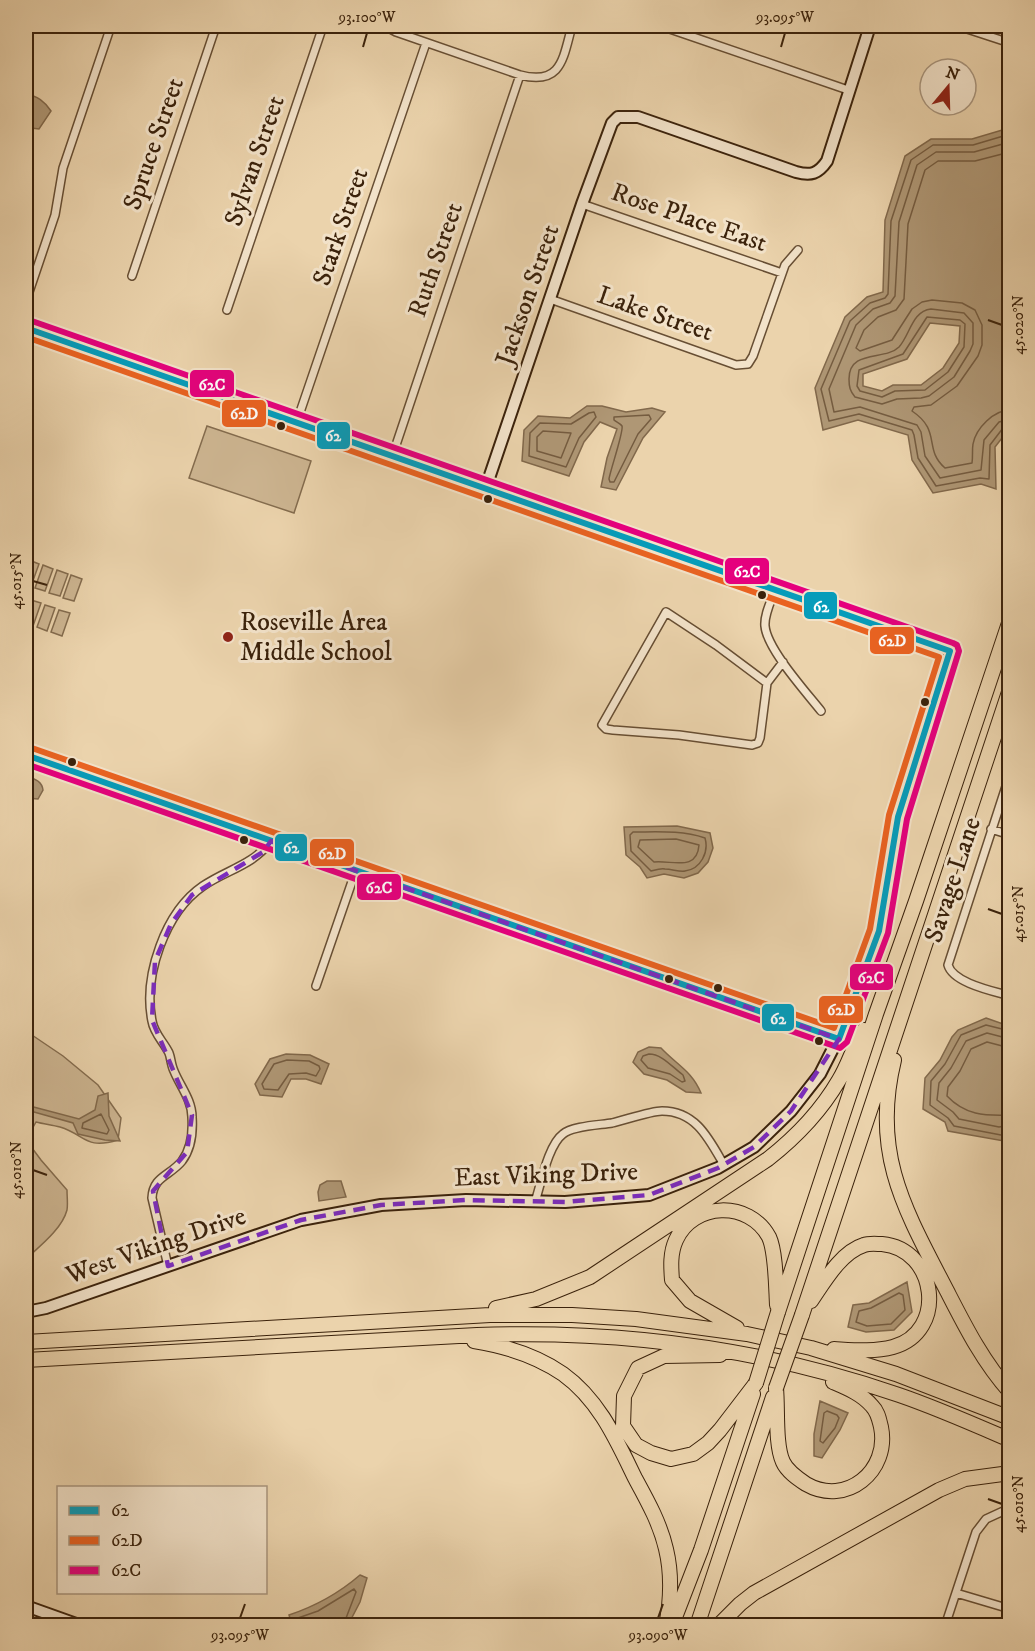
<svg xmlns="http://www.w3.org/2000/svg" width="1035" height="1651" font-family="'IM FELL DW Pica',serif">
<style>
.green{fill:#cdb591;stroke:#846c4e;stroke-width:1.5}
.water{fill:#af9775;stroke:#81684b;stroke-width:1.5;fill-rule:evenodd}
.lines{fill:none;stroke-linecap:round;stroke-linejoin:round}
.shore{stroke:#755c40;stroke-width:1.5}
.street-casing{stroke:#674e33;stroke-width:10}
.secondary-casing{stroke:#3b220b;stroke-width:14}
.highway-casing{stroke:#3b220b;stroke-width:16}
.street{stroke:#f2e2c9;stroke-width:7}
.secondary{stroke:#f2e2c9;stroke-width:10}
.highway{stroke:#ebd3ac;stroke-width:14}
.highway-bridge-casing{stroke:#3b220b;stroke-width:16;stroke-linecap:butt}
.highway-bridge{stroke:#ebd3ac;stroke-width:14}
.bus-1-casing{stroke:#f2e2c9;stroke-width:10}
.bus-2-casing{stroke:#f2e2c9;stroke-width:10}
.bus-3-casing{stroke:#f2e2c9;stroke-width:10}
.bus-1{stroke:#069cba;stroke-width:6}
.bus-2{stroke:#e96221;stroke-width:6}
.bus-3{stroke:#e5007d;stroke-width:6}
.marked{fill:none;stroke:#7b2cbf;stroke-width:4.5;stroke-dasharray:12 8;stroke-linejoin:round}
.ticks{fill:none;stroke:#3b220b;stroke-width:2}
.bus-dot{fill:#3b220b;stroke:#f2e2c9;stroke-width:2}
.poi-dot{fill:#8f2418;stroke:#f2e2c9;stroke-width:2}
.labels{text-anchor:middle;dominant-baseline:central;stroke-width:6;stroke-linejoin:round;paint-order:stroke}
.street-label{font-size:26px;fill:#3b220b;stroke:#f2e2c9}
.poi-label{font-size:26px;fill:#3b220b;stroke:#f2e2c9;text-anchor:start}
.line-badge{stroke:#f2e2c9;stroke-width:2}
.badge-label{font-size:16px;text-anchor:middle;font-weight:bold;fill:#fff}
.neatline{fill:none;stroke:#3b220b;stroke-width:2}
.ticks-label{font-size:15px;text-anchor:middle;fill:#3b220b}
</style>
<rect width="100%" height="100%" fill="#ebd3ac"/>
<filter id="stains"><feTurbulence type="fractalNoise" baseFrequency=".00333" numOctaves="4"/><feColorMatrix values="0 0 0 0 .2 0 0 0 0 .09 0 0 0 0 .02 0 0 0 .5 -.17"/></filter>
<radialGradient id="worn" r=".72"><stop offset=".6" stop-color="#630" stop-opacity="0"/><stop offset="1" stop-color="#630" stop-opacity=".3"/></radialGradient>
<path class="green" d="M207,426L311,461L294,513L189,478Z
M29,560L39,564L31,586L26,584V569Z
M43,565L53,569L45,591L35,588Z
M57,570L68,574L60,596L49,593Z
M71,575L82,579L74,601L63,598Z
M31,600L41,603L33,626L26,623V615Z
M45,605L55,608L47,631L37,627Z
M59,610L70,613L62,636L51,632Z
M26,1031L63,1056L98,1085L121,1118L118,1140C85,1150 86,1135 60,1127C52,1125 44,1124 36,1122L26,1140L41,1160L67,1190C67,1197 68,1204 67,1210C62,1229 40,1246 26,1259Z"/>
<path class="water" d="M26,95C36,94 46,103 51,111L39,129L31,128L26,125Z
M1009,128V429L995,447L996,489L981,484L933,493L912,460L908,435L858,420L823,430L815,388L845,317L867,297L883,292L885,220L905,156L931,139H972ZM930,323L960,326L959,343L943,368L921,385H893L882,391L863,386V374L907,359Z
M587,406H602L626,412L652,408L665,412L643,438L616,490L601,487L607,458L617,429L600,422L584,442L569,476L522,461L524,430L538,416L570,418Z
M26,777C34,778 42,781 43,790L38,799L26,798Z
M677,826L710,833L713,848L708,862L698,873L684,878L664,874L647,878L640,867L626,855L624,827Z
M986,1018L1009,1026V1136L1004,1141L948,1131L945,1122L923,1109L925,1078L940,1060L952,1037L958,1030Z
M649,1047L661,1048C677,1065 692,1071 701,1093L686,1092L667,1080L644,1074L633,1062L638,1052Z
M286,1054L310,1055L329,1064L321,1084L306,1079H291L282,1097L260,1095L255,1084L270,1059Z
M108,1093L109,1116L120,1141L105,1140L78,1134L73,1123L34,1112L26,1111V1105L79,1119L95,1110L98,1096Z
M327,1181H341L346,1197L319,1201L318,1192L320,1185Z
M907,1282L912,1312L894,1330L866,1332L848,1327L853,1305L869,1303Z
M820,1401L848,1413L840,1430L822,1458L814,1456V1434Z
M360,1575L367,1578L360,1602L348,1625H292L289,1615C316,1606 338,1594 360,1575Z"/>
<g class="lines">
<path class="shore" d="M1010,134L973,145H933L911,160L891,221L888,294L885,298L870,303L850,321L821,389L829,421L859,414L912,430L914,435L918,458L936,486L980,478L989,479L990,445L1003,428L1010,426
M1010,142L974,152H936L917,165L899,222L895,296L890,303L873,309L856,325L829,389L834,412L860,407L917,425L921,432L925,456L940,478L981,470L984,440L999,422L1010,419
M1010,152L975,161H938L925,170L908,224L904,299L896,310L878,317L864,330L856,348L860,351L892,340L912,309L922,302L932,300L962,303L975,310L982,325V345L978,356L957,386L931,405L914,407L912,411C942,431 923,449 945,468L972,463C973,456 972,450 973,444C976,428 994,410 1010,410
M931,309L964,313L973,323V344L970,351L954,377L929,396L921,398L897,399L882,404L855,397C850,391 849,387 849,379C849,349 885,361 899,347C910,335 912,311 931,309Z
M927,317L960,320L965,324L964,347L948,372L925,390L895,391L882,397L860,391L857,386L859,370L903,354Z
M594,412L596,417L579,438L566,467L529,456L530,433L540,423L571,424L589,413Z
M649,415L651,419L638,434L614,482H610L609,479C610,471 624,431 622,426C620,423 616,422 614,420V417Z
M543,431L571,433L561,458L537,451V437Z
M633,832C657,832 681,830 705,838C709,852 701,869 685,871C679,872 672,869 665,869C661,868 655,870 651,871L631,851L630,835Z
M676,839L699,845C697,872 672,860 654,862L638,847L640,840Z
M1010,1031L986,1025L961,1035L945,1064L931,1081L930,1105L948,1118L954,1126L1001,1135L1010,1132
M1010,1039L987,1033L966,1041L951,1068L939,1083L937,1100L953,1112L959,1119L999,1127L1010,1125
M1010,1048L987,1042L971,1049L960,1071L948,1087L947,1096C965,1115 984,1116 1010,1115
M649,1054C662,1054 672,1067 683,1075L685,1081L682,1082L670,1074L648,1068L641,1060L643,1056Z
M287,1060L309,1061L319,1066L320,1069L316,1076L306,1073L289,1074L278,1090L264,1089L262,1084L274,1064Z
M101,1114L109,1130L107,1134L82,1128L83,1123Z
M899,1293L903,1295L905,1310L891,1324L867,1326L856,1322L859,1311L871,1308Z
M827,1411L837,1415L839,1418L835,1428L823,1443L820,1441L824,1413Z
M297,1626L298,1618L318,1611L354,1589L356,1592L343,1626"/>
<defs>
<path id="street" d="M385,26L396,32L520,75C562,86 563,58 572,26
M661,26L848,90
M958,26L1010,43
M582,204L782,273
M132,276L216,26
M550,299L736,365L748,364L753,356L785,265L798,250
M26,301L55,215L63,168L111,26
M227,310L323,26
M296,424L426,43
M392,457L520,75
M775,590C771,601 764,615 765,626C767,649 806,692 821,711
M666,612L716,645L767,683L760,738L758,743L752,745L679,735L613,730L606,729L602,725Z
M767,683L783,662
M1010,774L948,965C953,983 993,991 1010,996
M991,829L1010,835
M316,986L356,870
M535,1202C541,1184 548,1145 563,1134C572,1126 600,1125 612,1123C625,1120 651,1111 662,1111C696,1111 709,1139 724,1165
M168,1266L152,1198C153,1176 170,1176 182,1161C191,1149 193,1132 192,1117C192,1100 180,1086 174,1071C171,1065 171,1058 169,1053C164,1042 154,1034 152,1021C143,976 165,912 203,886C228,869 252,866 271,841
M956,1593L1010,1609
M945,1626L976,1532L986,1519L1010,1508"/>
<path id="secondary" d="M26,328L950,651L898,817L886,896L879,931L848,1019L820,1074L791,1111L754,1147L718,1168L649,1195L565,1202L466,1200L381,1205L301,1220L46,1308L26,1312
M485,490L582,204L612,123L618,117H638L796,172C811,176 818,174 827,161L870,26
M26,755L839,1039
M26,1606L82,1626"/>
<path id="highway" d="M894,1060C871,1154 905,1210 947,1291C965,1326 983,1362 1010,1392
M811,1301C824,1282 841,1252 864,1245C869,1243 877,1244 882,1244C937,1249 948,1332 893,1347C874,1352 853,1350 834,1349
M496,1308L536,1299L590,1277L768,1159C796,1137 821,1111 839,1080C849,1064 853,1046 864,1030
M778,1312L876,1014L916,901L1010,620
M802,1315L1010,689
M737,1328L690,1301L672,1280C671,1267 670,1253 676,1240C693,1202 749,1200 769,1237C776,1252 776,1288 777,1305
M474,1341C505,1346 537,1356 563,1374C599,1400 616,1439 635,1478C647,1500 660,1523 666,1549C672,1574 671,1600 666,1626
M26,1342L490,1315H572L636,1319L747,1334L811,1348L896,1374L1010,1418
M720,1355L664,1356L638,1368L624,1396L623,1426L636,1445L651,1453L671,1459L693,1454L708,1443L720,1430L756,1383
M26,1360L477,1335C620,1330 763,1348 899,1395C937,1408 973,1424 1010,1440
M776,1388C778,1408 775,1445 783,1462C787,1471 797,1478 806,1484C846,1507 890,1471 881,1427C879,1419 878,1412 872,1406C862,1394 847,1388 833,1382
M672,1625L701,1550L753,1394
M697,1626L773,1397
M718,1626L740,1604L754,1593L939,1490L965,1479L1010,1473"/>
</defs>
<use href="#street" class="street-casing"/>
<use href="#secondary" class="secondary-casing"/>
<use href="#highway" class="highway-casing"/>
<use href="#street" class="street"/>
<use href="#secondary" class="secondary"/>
<use href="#highway" class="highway"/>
<defs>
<path id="highway-bridge" d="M756,1383L778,1312
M776,1388L802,1315"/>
</defs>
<use href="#highway-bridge" class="highway-bridge-casing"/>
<use href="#highway-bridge" class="highway-bridge"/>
<defs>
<path id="bus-1" d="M26,328L950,651L898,817L879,931L839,1039L26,755"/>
<path id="bus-2" d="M26,337L939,657L889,815L870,929L834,1028L29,747"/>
<path id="bus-3" d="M26,764L840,1048L847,1042L888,933L907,819L959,651L957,645L953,643L29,320"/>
</defs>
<use href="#bus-1" class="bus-1-casing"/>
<use href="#bus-2" class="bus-2-casing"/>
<use href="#bus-3" class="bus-3-casing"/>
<use href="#bus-1" class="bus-1"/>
<use href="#bus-2" class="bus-2"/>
<use href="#bus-3" class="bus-3"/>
</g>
<path class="marked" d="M271,841L839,1039L791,1111L754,1147L718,1168L649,1195L565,1202L466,1200L381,1205L301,1220L168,1266L153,1191L187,1152L192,1115L152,1020L155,961L171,924L192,895L263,852Z"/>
<path class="ticks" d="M363,47L367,33M781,47L785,33M988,320L1002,325M33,581L47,585M988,909L1002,914M33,1170L47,1175M988,1499L1002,1504M240,1618L245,1604M658,1618L663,1604"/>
<g class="bus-dot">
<circle cx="281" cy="426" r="5"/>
<circle cx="488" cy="499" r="5"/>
<circle cx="762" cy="595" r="5"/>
<circle cx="925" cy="702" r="5"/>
<circle cx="72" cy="762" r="5"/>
<circle cx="244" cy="840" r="5"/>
<circle cx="669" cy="979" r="5"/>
<circle cx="718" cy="988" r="5"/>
<circle cx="819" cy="1041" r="5"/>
</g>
<circle class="poi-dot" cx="228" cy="637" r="6"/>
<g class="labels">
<g class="street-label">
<text transform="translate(154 144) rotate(-71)">Spruce Street</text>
<text transform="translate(255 161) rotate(-71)">Sylvan Street</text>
<text transform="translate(689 218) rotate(19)">Rose Place East</text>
<text transform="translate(341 227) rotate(-71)">Stark Street</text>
<text transform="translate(436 260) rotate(-71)">Ruth Street</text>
<text transform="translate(528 295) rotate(-71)">Jackson Street</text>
<text transform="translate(655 314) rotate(19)">Lake Street</text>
<text transform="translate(953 880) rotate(-72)">Savage Lane</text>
<text transform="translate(546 1175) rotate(-2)">East Viking Drive</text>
<text transform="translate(156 1246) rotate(-19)">West Viking Drive</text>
</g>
<g class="poi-label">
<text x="240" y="622">Roseville Area<tspan x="240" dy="30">Middle School</tspan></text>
</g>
</g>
<g class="line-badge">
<rect x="189" y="369" width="46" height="29" rx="6" fill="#e5007d"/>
<rect x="221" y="399" width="46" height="29" rx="6" fill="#e96221"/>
<rect x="316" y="421" width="35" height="29" rx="6" fill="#069cba"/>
<rect x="724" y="557" width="46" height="28" rx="6" fill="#e5007d"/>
<rect x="803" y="591" width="35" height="29" rx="6" fill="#069cba"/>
<rect x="869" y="626" width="46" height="29" rx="6" fill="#e96221"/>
<rect x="274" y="833" width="34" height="29" rx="6" fill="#069cba"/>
<rect x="309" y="838" width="46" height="29" rx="6" fill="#e96221"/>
<rect x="356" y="873" width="46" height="28" rx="6" fill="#e5007d"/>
<rect x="849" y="963" width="45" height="28" rx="6" fill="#e5007d"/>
<rect x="818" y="995" width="46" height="29" rx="6" fill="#e96221"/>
<rect x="761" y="1003" width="34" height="29" rx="6" fill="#069cba"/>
</g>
<g class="badge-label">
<text x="212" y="390">62C</text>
<text x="244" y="419">62D</text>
<text x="333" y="441">62</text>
<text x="747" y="577">62C</text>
<text x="821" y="612">62</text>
<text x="892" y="646">62D</text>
<text x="291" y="853">62</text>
<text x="332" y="859">62D</text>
<text x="379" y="893">62C</text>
<text x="871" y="983">62C</text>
<text x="841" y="1015">62D</text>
<text x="778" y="1024">62</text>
</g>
<rect width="1035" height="1651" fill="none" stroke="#ebd3ac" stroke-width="66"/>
<rect x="57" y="1486" width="210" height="108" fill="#f2e2c9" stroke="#a9957d" stroke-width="1.5"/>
<rect x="69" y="1506" width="30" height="9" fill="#069cba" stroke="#a9957d" stroke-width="1.5"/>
<text x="111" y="1516" font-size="18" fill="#3b220b">62</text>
<rect x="69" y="1536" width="30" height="9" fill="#e96221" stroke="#a9957d" stroke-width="1.5"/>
<text x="111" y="1546" font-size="18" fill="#3b220b">62D</text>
<rect x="69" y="1566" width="30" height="9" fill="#e5007d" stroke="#a9957d" stroke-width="1.5"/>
<text x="111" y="1576" font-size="18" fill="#3b220b">62C</text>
<g transform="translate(948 87) rotate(19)"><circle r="28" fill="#f2e2c9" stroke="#a9957d" stroke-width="1.5"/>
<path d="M0-4.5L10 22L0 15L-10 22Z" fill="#8f2418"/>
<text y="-9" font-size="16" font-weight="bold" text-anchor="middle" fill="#3b220b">N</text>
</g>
<rect x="33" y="33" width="969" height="1585" class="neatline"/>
<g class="ticks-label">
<text x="367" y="22">93.100°W</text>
<text x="785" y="22">93.095°W</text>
<text transform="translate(1018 325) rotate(-90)" y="5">45.020°N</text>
<text transform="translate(16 581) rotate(-90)" y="5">45.015°N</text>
<text transform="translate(1018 914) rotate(-90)" y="5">45.015°N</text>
<text transform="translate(16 1170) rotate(-90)" y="5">45.010°N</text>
<text transform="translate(1018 1504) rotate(-90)" y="5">45.010°N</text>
<text x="240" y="1640">93.095°W</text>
<text x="658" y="1640">93.090°W</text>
</g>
<rect width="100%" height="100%" filter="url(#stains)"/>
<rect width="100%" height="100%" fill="url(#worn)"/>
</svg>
